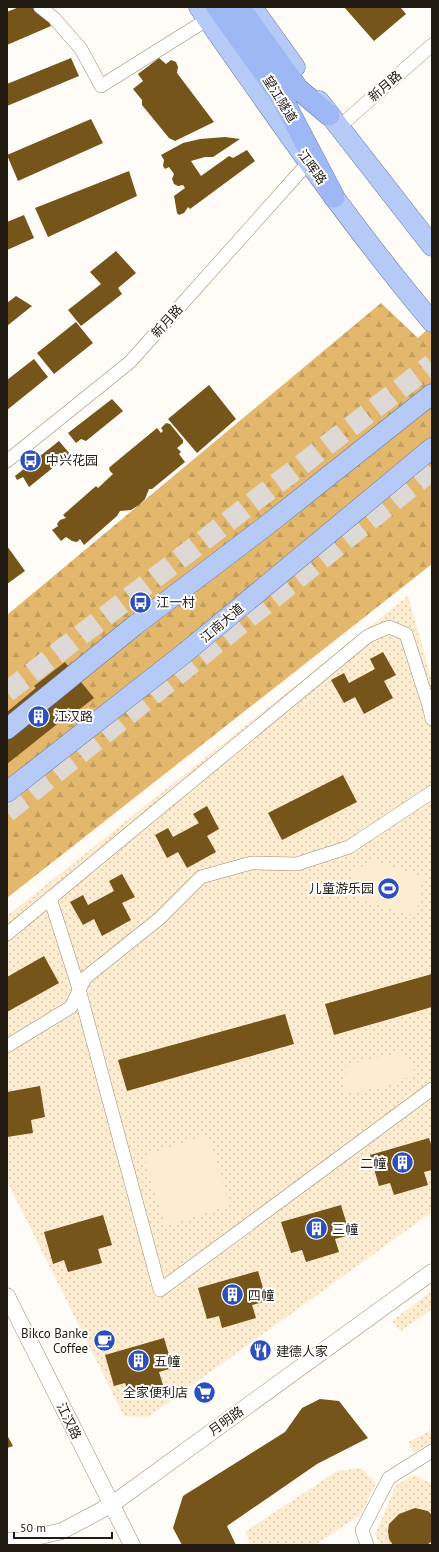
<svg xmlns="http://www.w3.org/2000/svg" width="439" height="1552" font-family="'PT Sans','Noto Sans SC',sans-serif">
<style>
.grass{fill:url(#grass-dots)}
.forest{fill:url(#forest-firs)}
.pitch{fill:#fdecd0}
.building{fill:#755519}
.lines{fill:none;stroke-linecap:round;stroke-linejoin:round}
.trunk-tunnel{stroke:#ded9d4;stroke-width:21;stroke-dasharray:21 10;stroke-linecap:butt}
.minor-casing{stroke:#9a8b72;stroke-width:14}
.tertiary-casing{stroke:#9a8b72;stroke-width:17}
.primary-casing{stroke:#6376a5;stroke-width:21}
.trunk-casing{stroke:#6376a5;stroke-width:22}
.minor{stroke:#fff;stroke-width:13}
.tertiary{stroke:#fff;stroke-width:16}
.primary{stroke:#b6caf8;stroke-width:20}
.trunk{stroke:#9eb8f6;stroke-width:21}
.labels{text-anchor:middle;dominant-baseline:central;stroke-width:4;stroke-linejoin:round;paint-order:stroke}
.street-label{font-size:13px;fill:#211b12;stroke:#fff}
.poi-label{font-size:13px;fill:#211b12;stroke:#fff;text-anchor:start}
</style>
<defs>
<pattern id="grass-dots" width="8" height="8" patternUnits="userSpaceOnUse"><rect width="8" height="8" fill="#fdecd0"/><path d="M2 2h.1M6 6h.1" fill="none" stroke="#d9cab2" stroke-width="1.8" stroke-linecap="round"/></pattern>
<pattern id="forest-firs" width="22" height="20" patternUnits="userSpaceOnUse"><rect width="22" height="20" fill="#e4b86c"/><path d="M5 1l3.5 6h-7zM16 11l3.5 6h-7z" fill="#c39e5d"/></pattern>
</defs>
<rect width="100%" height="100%" fill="#fffbf6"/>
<path class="grass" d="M408,596L432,681V1212L148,1417L124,1416L7,1181V916Z
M432,1291V1309L401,1331L392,1321Z
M432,1430V1442L413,1453L408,1442Z
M361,1468L376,1483L360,1515L315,1545H250L246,1531L337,1471Z
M414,1475L432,1484V1545H380L375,1535L396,1485Z"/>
<path class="forest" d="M381,303L418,338L432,325V564L7,898V615Z"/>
<path class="pitch" d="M371,860L423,877L416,916L359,899L353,873Z
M404,1052L416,1074L383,1087L345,1093L346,1065Z
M207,1135L230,1205L166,1226L144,1156Z"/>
<path class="building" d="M19,7H41L51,26L7,45V12Z
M344,7H402L401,8L406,14L374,41Z
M71,58L79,76L7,106V84Z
M159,58L166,64L171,60L176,62L178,67L177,73L214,122L175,141L169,138L142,105V100L133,89L143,81L138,74Z
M91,119L103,143L18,181L7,155Z
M225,137L240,139L213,157H205L191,161L201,176L229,156L233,158L247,150L255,161L190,209L188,207L184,213L179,215L177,213L174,196L185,188L183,185L178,186L174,184L172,179L174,174L169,167L165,169L163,166L164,160L161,155L183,143L200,139Z
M129,171L137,196L48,237L35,208Z
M24,215L34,238L7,250V222Z
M116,251L136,273L118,288L122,294L81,326L68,310L101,284L90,272Z
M16,296L32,306L7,326V303Z
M76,322L93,343L54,374L37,353Z
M34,359L48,377L7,410V380Z
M209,385L236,419L197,453L168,419Z
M112,399L123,411L86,441L81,439L76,443L68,433Z
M166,423L170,424L183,440V443L177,448L181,452L179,454L185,462L152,489H149L145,499L139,505L131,510L120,511L117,516L84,545L80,539L77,542L72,541L66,537L61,541L52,530L58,526L57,524L60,520L66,518L63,515L96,486L98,488L113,474L110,471L109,468L111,466L157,428L161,433L163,431L161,428Z
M59,441L70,454L29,487L23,477L17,480L15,476Z
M7,546L25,571L7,584Z
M383,652L396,675L384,681L393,698L364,714L355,697L344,703L331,680L344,673L349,683L375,669L370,659Z
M65,662L94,698L63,722L61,721L7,764V712L36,688L34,686Z
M343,775L357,802L282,840L268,813Z
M207,806L219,829L207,836L216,852L187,868L178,852L167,858L155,835L168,828L173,837L199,823L193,814Z
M122,874L135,897L122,903L131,920L102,936L94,919L83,925L70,902L83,895L88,905L114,891L109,881Z
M44,956L59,983L7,1012V977Z
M432,974V1007L334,1035L325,1004Z
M285,1014L294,1044L127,1091L118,1060Z
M40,1086L45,1117L31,1120L33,1133L7,1137V1092Z
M429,1138L432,1147V1170L424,1172L428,1185L394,1195L390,1183L379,1186L370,1155Z
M341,1205L350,1235L335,1239L339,1252L306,1262L302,1250L291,1253L281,1222Z
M103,1215L112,1245L98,1249L102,1263L68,1272L64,1260L53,1264L44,1232Z
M258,1271L267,1301L252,1305L256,1318L222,1328L219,1316L207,1319L198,1288Z
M164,1338L173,1368L159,1372L163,1385L129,1395L125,1383L114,1386L105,1355Z
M320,1399L339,1401L368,1438L317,1464L227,1526L236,1545H182L173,1528L183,1496L285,1432L302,1408Z
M7,1435L13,1446L7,1448Z
M415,1508L428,1511L432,1515V1541L427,1545H393L389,1539L388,1531L389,1524L399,1514Z"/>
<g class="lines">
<path class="trunk-tunnel" d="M7,692L432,364
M7,812L432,470"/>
<defs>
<path id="minor" d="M40,7L54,18L81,49L101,86L208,19
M339,127L432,45
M7,461L130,362L308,163
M429,706L432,719
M50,898L79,989L160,1290L432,1089
M7,934L368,636L389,627L406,634L429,706L432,704
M7,1046L71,1007L85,978L160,918L201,877L251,863L297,864L349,847L432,792
M367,1545L362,1530L389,1478L432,1451"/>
<path id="tertiary" d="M7,1296L132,1545
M7,1541H19L62,1531L111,1505L432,1272"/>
<path id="primary" d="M199,7C274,114 348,222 432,322
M252,7L295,67
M319,101L432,246
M7,729L134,626L267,525L432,394
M7,792L186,652L432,448"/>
<path id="trunk" d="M217,7L282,98L334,197
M239,7L298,89L329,115"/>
</defs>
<use href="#minor" class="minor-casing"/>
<use href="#tertiary" class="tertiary-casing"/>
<use href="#primary" class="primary-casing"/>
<use href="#trunk" class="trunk-casing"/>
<use href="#minor" class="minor"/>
<use href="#tertiary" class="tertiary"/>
<use href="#primary" class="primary"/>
<use href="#trunk" class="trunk"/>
</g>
<defs>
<symbol id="bus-disc" viewBox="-11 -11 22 22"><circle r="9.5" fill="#2c4fbf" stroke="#fff"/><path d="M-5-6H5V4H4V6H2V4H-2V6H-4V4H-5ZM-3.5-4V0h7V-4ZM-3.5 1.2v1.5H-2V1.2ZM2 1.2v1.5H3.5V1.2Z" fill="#fff"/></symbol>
<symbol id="building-disc" viewBox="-11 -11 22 22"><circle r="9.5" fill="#2c4fbf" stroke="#fff"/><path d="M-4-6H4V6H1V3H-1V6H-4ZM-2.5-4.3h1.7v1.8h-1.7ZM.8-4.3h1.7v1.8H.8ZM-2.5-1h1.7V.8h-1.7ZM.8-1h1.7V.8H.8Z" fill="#fff"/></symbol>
<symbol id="stadium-disc" viewBox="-11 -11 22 22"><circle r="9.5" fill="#2c4fbf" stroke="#fff"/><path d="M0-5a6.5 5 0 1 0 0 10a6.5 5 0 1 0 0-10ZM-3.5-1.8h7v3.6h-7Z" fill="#fff"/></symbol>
<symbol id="cafe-disc" viewBox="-11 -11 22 22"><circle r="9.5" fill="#2c4fbf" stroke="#fff"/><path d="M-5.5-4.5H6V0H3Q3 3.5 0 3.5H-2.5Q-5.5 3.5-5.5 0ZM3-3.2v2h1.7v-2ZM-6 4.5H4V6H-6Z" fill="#fff"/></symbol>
<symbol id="restaurant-disc" viewBox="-11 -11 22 22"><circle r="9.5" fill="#2c4fbf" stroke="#fff"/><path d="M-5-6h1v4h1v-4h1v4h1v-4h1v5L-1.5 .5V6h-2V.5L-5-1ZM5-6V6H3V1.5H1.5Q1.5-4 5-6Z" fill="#fff"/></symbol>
<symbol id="supermarket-disc" viewBox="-11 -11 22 22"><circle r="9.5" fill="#2c4fbf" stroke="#fff"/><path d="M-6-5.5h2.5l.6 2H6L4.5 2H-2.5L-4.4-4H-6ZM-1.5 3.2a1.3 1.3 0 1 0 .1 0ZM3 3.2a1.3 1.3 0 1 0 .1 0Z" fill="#fff"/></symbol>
</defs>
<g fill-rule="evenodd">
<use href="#bus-disc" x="18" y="448" width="25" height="25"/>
<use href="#bus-disc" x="128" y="590" width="25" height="25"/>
<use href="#building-disc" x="26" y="704" width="25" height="25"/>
<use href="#stadium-disc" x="376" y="876" width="25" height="25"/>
<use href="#building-disc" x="390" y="1150" width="25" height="25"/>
<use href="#building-disc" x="304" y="1216" width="25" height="25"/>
<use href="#building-disc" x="220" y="1282" width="25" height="25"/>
<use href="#cafe-disc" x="92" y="1328" width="25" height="25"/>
<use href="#restaurant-disc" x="248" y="1338" width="25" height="25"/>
<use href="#building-disc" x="126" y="1348" width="25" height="25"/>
<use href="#supermarket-disc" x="192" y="1380" width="25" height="25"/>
</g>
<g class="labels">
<g class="street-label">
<text transform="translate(385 86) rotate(-41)">新月路</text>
<text transform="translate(280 99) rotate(58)">望江隧道</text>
<text transform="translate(312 167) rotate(54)">江晖路</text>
<text transform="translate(167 321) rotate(-48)">新月路</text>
<text transform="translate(222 623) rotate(-40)">江南大道</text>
<text transform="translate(69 1421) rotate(64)">江汉路</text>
<text transform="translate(226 1421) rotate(-36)">月明路</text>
</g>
<g class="poi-label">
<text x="46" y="460">中兴花园</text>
<text x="156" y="602">江一村</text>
<text x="54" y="716">江汉路</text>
<text x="374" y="888" text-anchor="end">儿童游乐园</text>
<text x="386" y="1163" text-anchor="end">二幢</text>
<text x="332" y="1229">三幢</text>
<text x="248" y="1295">四幢</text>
<text x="88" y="1333" text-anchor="end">Bikco Banke<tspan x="88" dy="15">Coffee</tspan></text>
<text x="276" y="1351">建德人家</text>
<text x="154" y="1361">五幢</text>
<text x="188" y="1392" text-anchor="end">全家便利店</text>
</g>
</g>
<rect width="439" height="1552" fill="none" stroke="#211b12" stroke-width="16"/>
<path d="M14 1532v6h98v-6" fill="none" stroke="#211b12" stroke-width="2"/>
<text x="20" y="1532" font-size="12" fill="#211b12" stroke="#ffffff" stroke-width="3" paint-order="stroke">50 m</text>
</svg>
